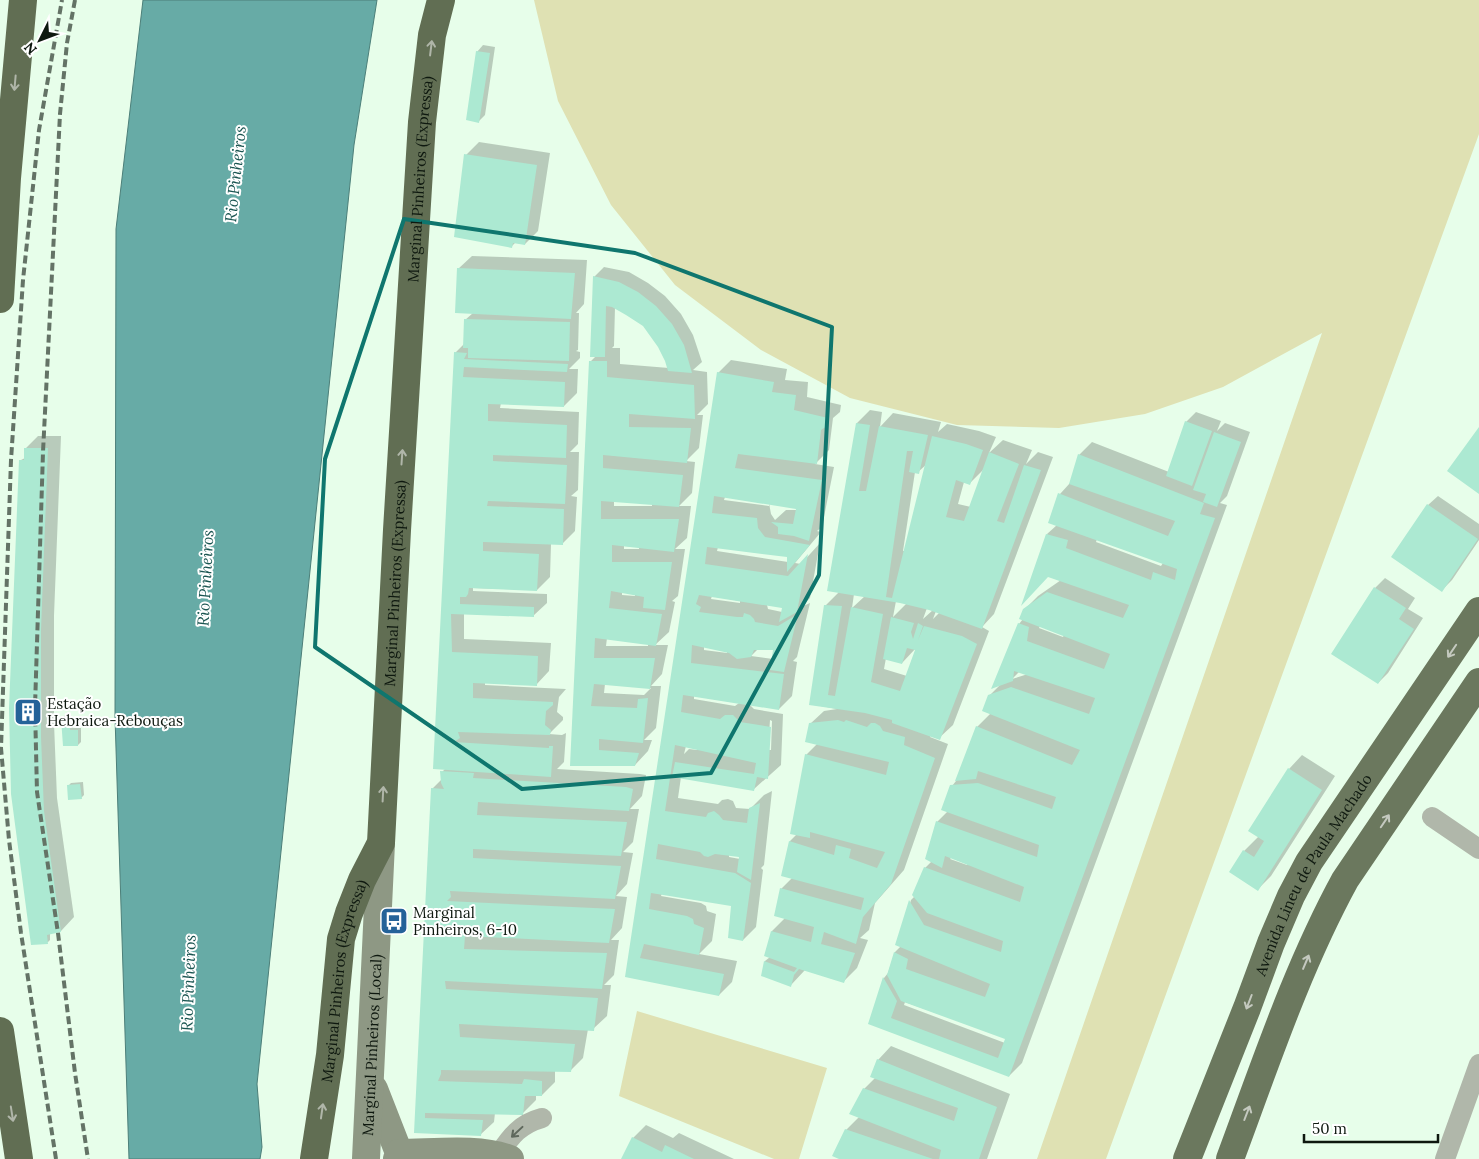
<svg xmlns="http://www.w3.org/2000/svg" width="1479" height="1159" font-family="Lora,serif">
<style>
.green{fill:#dfe1b3}
.water{fill:#67aba6;stroke:#4c7f79}
.shadow{fill:#0003;fill-rule:evenodd}
.building{fill:#ace9d2}
.lines{fill:none;stroke-linecap:round;stroke-linejoin:round}
.minor{stroke:#b0b7aa;stroke-width:20}
.secondary{stroke:#8e9884;stroke-width:28}
.trunk{stroke:#6b785e;stroke-width:28}
.motorway{stroke:#616e53;stroke-width:28}
.rail{stroke:#647366;stroke-width:4;stroke-dasharray:8 4;stroke-linecap:butt}
.oneway{stroke:#b0b6a9}
.oneway2{stroke:#c4c9bf}
.oneway3{stroke:#5f685c}
.marked{fill:none;stroke:#0f766e;stroke-width:4;stroke-linejoin:round}
.labels{text-anchor:middle;dominant-baseline:central;stroke-width:4;stroke-linejoin:round;paint-order:stroke}
.street-label{font-size:15px;fill:#0e180f;stroke:#fff}
.poi-label{font-size:15px;fill:#0e180f;stroke:#fff;text-anchor:start}
.water-label{font-size:16px;font-style:italic;fill:#1a5551;stroke:#fff}
</style>
<rect width="100%" height="100%" fill="#e7feea"/>
<path class="green" d="M534,0H1479V134L1106,1159H1037L1322,333L1223,387L1145,414L1059,428L957,425L850,398L761,350L675,285L611,205L558,101Z
M637,1011L827,1068L799,1159H774L619,1096Z"/>
<path class="water" d="M143,0H377L354,145L257,1084L262,1147L260,1159H129L115,717L116,229Z"/>
<path class="shadow" d="M483,45L495,47L485,115L479,121L477,52Z
M479,142L550,153L538,231L525,244L516,242L512,246L466,155Z
M472,256L587,260L584,304L576,313H579L578,350L576,351L580,352V358L569,369H578L577,393L564,406L501,403L500,408L579,412L578,444L570,452H579L578,490L571,496L577,497L575,531L562,544H551L550,577L537,590L473,588V591L547,594V603L533,616L464,613V639L551,643L549,671L536,685L485,682V685L566,689L559,697L557,712L563,717V720L549,734L562,735L566,733L564,762L557,769L640,774L646,775L642,796L630,809H639L633,842L623,852L633,853L627,884L616,896L627,897L622,928L611,940H619L614,975L604,985H611L607,1016L593,1029H588L583,1058L570,1071H555V1082L542,1095H536V1100L522,1114L495,1113L494,1122L480,1135L415,1132L432,789L442,779V772L445,769L455,353L465,343V320L473,313L458,269Z
M604,267L629,272L648,283L665,296L681,314L693,335L702,362L693,370L707,372L708,404L697,415H703L699,448L686,461L695,462L692,493L679,506H691L687,538L675,549H685L678,596L672,601L675,602L669,632L655,645H668L662,674L651,686H661L656,728L644,740H652L648,751L635,765L571,764L590,362L596,356L594,277ZM615,307L643,325L659,346L669,368L620,364V348H612L614,346ZM614,501L652,504V506H614ZM624,546L639,547V549H624ZM622,592L635,594V596L622,595ZM607,638L648,644V646H606ZM605,684L651,688L644,695L604,693Z
M731,360L787,369L785,380L808,382L807,397L841,405L840,412L833,418L829,450L815,464L834,467L822,527L817,531L821,532L795,563L801,564L820,543L810,598L801,607L810,603L797,657L793,661L797,662L792,696L779,709L749,704L754,709L783,714L781,765L754,789L681,777L678,798L718,804L722,800L728,799L733,801L736,808L750,809L764,795L772,791L764,865L761,868L763,870L756,927L743,940L733,905L662,893L661,896L701,903L706,906L707,911L716,914L712,941L699,954L737,961L732,982L719,995L626,976L718,373ZM725,497L769,503V506L724,500ZM769,503L798,508L797,510H786L775,520L771,514ZM718,547L788,556V562L717,551ZM712,596L740,601V603L711,599ZM767,605L783,607L782,612L768,609ZM704,646L727,651V653L704,650ZM758,649H774L773,659L751,656ZM694,696L739,703L735,706L694,699ZM770,720L772,721L771,750H768ZM686,746L697,748V750L689,749L684,754ZM729,855L740,856V859L729,857Z
M870,410L882,412L880,427L893,413L941,422L938,432L947,424L979,431L996,437L989,453L1003,440L1032,450L1026,464L1038,452L1053,457L994,614L982,627L989,631L953,725L939,738L931,735L930,737L948,744L904,870L875,903L869,930L860,938L868,940L857,968L843,982L805,970L791,985L762,975L765,961L770,957L772,931L785,918L781,889L792,878L790,841L797,834L806,755L817,744L810,724L824,711L837,709L810,704L825,606L839,592L857,423ZM927,464L905,551H903L915,472H918ZM984,469L971,507L958,504L964,482L969,484ZM854,594L865,596L852,608ZM896,601L907,603L893,617ZM927,608L933,610L923,619ZM936,611L940,612L933,619ZM917,647L907,676L884,669L886,658L902,663Z
M1196,412L1221,421L1217,431L1225,423L1250,432L1227,496L1220,503L1227,505L1022,1063L1009,1076L870,1023L884,978L888,973L895,952L901,946L897,945L911,900L915,896L925,868L932,861L937,822L948,811L952,786L956,781L977,727L991,713L989,696L1001,684L1019,624L1023,619L1024,610L1038,596L1061,580L1047,534L1057,525L1060,494L1070,483L1079,455L1092,442L1169,472L1186,422ZM1097,539L1163,563L1161,566L1096,542ZM1040,626L1064,635L1063,637L1039,628ZM1020,671L1028,674L1012,679ZM952,857L968,863L967,865L950,859ZM905,1002L1006,1038L1005,1043L904,1005Z
M38,436H61L54,616V723L57,798L74,917L61,931L50,933V940L48,942L32,944L21,460L25,458V449Z
M1438,496L1479,524V540L1452,580L1442,590L1428,505Z
M1385,578L1415,598L1408,609L1423,618L1388,673L1378,683L1375,588Z
M65,715H69L70,719L72,720L73,728H81V742L78,745L63,718Z
M1302,755L1335,776L1271,876L1258,889L1244,851L1259,836L1289,769Z
M83,782L84,795L81,798L68,786L71,783Z
M891,1046L1010,1094L987,1159H842L846,1130L859,1117L864,1089L875,1078L878,1060Z
M646,1125L673,1138L679,1133L734,1159H623L633,1138Z"/>
<path class="building" d="M476,51L490,53L479,123L466,120Z
M464,154L537,165L525,245L513,243L512,248L454,237Z
M457,268L575,273L571,319L455,313Z
M593,276L619,282L638,292L656,306L672,324L684,345L692,373L668,371L665,361L658,347L643,326L626,315L612,307L606,306L605,357H590Z
M464,319L570,322L569,361L468,358V348H463Z
M454,352L467,353L464,359L568,364L567,372L464,367L463,377L565,382L564,407L488,404V421L567,425L566,458L493,455V461L567,465L565,504L488,501L487,506L564,509L563,545L483,542V551L539,554L537,591L469,588L468,594L466,597H460V604L534,607V617L451,614L452,652L538,656L537,686L473,683V698L553,702V705L546,711L545,725L551,730L550,735L458,732L460,738L454,742L549,748V746H553L551,777L433,769Z
M589,361H607V377L694,385L695,419L629,414V427L691,428L687,463L603,455V468L683,475L679,507L601,501V519H679L674,552L612,545V562H672L665,610L643,608L644,597L611,591L609,608L662,614L656,646L595,638L594,658H655L650,689L594,684L591,706L637,708L638,699L648,698L643,743L599,739V750L639,753L635,766H570Z
M717,372L774,382L772,392L796,395L794,410L828,418L827,426L821,430L817,464L738,454L735,468L822,480L809,541L794,536L778,534V527L771,522L793,524L796,509L714,496L712,513L757,518L758,528L765,537L810,545L787,572V557L707,547L705,564L788,576L808,554L797,612L779,622L782,608L699,595L696,604L701,607L699,612L737,617H743L744,613L750,615L754,619L755,622L778,626L798,614L784,672L770,670L773,650H754L751,657L737,659L729,653L692,645L691,663L784,674L779,710L683,695L681,712L720,719L725,715H733L740,722L771,727L768,779L757,777L754,791L672,777L675,762L754,774L756,763L675,745L665,811L706,817L708,813L714,811L719,815L723,820L747,823L749,808L760,803L751,880L737,872L739,857L715,854L708,857L704,856L700,852L658,844L656,859L735,873L751,883L743,941L728,938L731,906L651,893L649,909L687,916L693,919L694,924L704,928L699,955L644,944L640,958L724,974L719,996L625,977Z
M1185,421L1212,431L1192,486L1166,476Z
M856,423L870,425L859,491H866L879,426L928,435L919,474L909,472L913,451H907L886,597L892,598L932,436L966,444L983,450L970,485L956,480L946,517L964,521L989,452L1019,464L997,521L1004,523L1024,465L1041,470L982,629L929,610L900,603L827,591Z
M1479,427V494L1447,471Z
M1214,432L1241,442L1217,507L1203,502L1206,494L1193,490Z
M24,448H48L41,630V737L44,811L61,932L47,935L48,944L31,945L11,794L9,708L19,460H24Z
M1078,454L1204,503L1200,514L1215,518L1009,1077L868,1024L883,977L897,1001L891,1018L998,1058L1005,1039L901,1001L887,975L894,952L908,959L906,969L985,997L990,984L895,945L909,900L924,925L1001,952L1003,941L927,913L912,895L924,867L1020,902L1024,887L945,856L942,868L925,859L936,821L1037,857L1039,845L941,810L950,785L978,783L1052,809L1056,797L978,771L976,779L955,781L976,726L1072,765L1080,750L982,711L988,695L1011,687L1089,714L1095,698L1014,671L1013,681L991,689L1018,623L1029,627L1027,641L1104,669L1110,654L1019,619L1023,609L1047,592L1123,618L1129,605L1048,577L1021,606L1046,534L1068,540L1066,548L1151,580L1153,572L1175,580L1177,569L1048,523L1058,493L1168,536L1175,521L1069,484Z
M1427,504L1478,539L1442,592L1391,557Z
M1374,587L1406,608L1399,619L1414,629L1378,684L1331,654Z
M824,605L842,606L828,695L835,696L851,607L883,614L871,682L900,691L915,650L907,648L902,664L883,659L891,617L914,623L911,632L913,639L918,623L923,626L918,640L924,626L962,636L977,644L940,740L892,723V720L865,713L809,705Z
M67,717V722H70V730H78V746H63L61,718Z
M838,720L844,722L846,720L867,727L871,723H875L880,726L883,731L905,737L904,745L935,758L891,884L863,917L856,944L824,932L821,944L855,953L844,983L799,969L794,975L791,987L761,976L764,961L794,972L797,968L764,956L771,931L811,942L814,927L774,916L780,888L861,910L864,898L781,876L789,841L834,855L836,845L851,849L849,858L877,868L885,852L810,832V838L790,834L805,754L886,775L889,762L805,742L809,723Z
M1288,768L1322,790L1258,891L1229,872L1243,850L1254,857L1264,841L1248,831Z
M440,771L474,773L473,778L626,787L633,789L629,811L478,802L477,815L627,822L621,856L473,849V858L621,866L615,899L450,891L451,897L447,901L615,909L609,943L465,936L464,949L607,953L602,989L445,981L446,989L598,998L594,1031L459,1024L460,1037L575,1044L571,1072L441,1070V1074L438,1081L522,1084L524,1079L542,1081V1096H525L523,1115L425,1113V1118L483,1120L481,1136L414,1133L431,788L444,789L441,783Z
M80,784L82,799L68,800L67,785Z
M877,1059L997,1107L979,1159H939L941,1150L849,1114L863,1088L954,1121L958,1108L870,1077Z
M845,1129L933,1159H839L832,1156Z
M632,1137L662,1152L665,1145L694,1159H621Z"/>
<g class="lines">
<path class="minor" d="M1432,817L1479,849
M499,1154C511,1136 520,1124 542,1118
M1445,1159L1479,1064"/>
<g class="secondary">
<path d="M374,1089L399,1153L397,1159"/>
<path d="M399,1153C433,1153 479,1147 510,1159"/>
<path id="s1" d="M366,1159L381,843"/>
</g>
<g class="trunk">
<path id="s2" d="M1187,1159L1247,1008L1271,943L1291,896L1309,862L1479,611"/>
<path d="M1230,1159C1265,1065 1297,968 1345,880L1479,682"/>
</g>
<g class="motorway">
<path d="M0,299L7,178L23,0"/>
<path d="M0,1031L19,1159"/>
<path id="s3" d="M314,1159L330,1055L341,939L349,913L362,880L381,843L397,530L422,122L432,35L441,0"/>
</g>
<path class="rail" d="M75,0L67,43L60,114L43,452L35,707L37,792L58,933L75,1073L88,1159
M56,1159L21,933L9,840L1,748L11,460L23,280L39,130L62,0"/>
</g>
<defs><path id="oneway-shaft" d="M-6 0H5M1.5-3L5.5 0L1.5 3" fill="none" stroke-width="1.6" stroke-linecap="round" stroke-linejoin="round" transform="scale(1.25)"/></defs>
<g class="oneway">
<use href="#oneway-shaft" transform="translate(431 48) rotate(-83)"/>
<use href="#oneway-shaft" transform="translate(15 83) rotate(95)"/>
<use href="#oneway-shaft" transform="translate(402 457) rotate(-86)"/>
<use href="#oneway-shaft" transform="translate(383 794) rotate(-87)"/>
<use href="#oneway-shaft" transform="translate(322 1111) rotate(-82)"/>
<use href="#oneway-shaft" transform="translate(12 1114) rotate(81)"/>
</g>
<g class="oneway2">
<use href="#oneway-shaft" transform="translate(1452 651) rotate(124)"/>
<use href="#oneway-shaft" transform="translate(1385 821) rotate(-56)"/>
<use href="#oneway-shaft" transform="translate(1306 962) rotate(-67)"/>
<use href="#oneway-shaft" transform="translate(1249 1002) rotate(111)"/>
<use href="#oneway-shaft" transform="translate(1247 1113) rotate(-69)"/>
</g>
<use class="oneway3" href="#oneway-shaft" transform="translate(517 1132) rotate(137)"/>
<path class="marked" d="M404,219L635,253L832,327L819,575L711,773L522,789L315,647L325,459Z"/>
<defs>
<symbol id="building-square" viewBox="-11 -11 22 22"><rect x="-9" y="-9" width="18" height="18" rx="4" fill="#246299" stroke="#fff"/><path d="M-4-6H4V6H1V3H-1V6H-4ZM-2.5-4.3h1.7v1.8h-1.7ZM.8-4.3h1.7v1.8H.8ZM-2.5-1h1.7V.8h-1.7ZM.8-1h1.7V.8H.8Z" fill="#fff"/></symbol>
<symbol id="bus-square" viewBox="-11 -11 22 22"><rect x="-9" y="-9" width="18" height="18" rx="4" fill="#246299" stroke="#fff"/><path d="M-5-6H5V4H4V6H2V4H-2V6H-4V4H-5ZM-3.5-4V0h7V-4ZM-3.5 1.2v1.5H-2V1.2ZM2 1.2v1.5H3.5V1.2Z" fill="#fff"/></symbol>
</defs>
<g fill-rule="evenodd">
<use href="#building-square" x="12" y="696" width="32" height="32"/>
<use href="#bus-square" x="378" y="905" width="32" height="32"/>
</g>
<g class="labels">
<g class="street-label">
<text stroke="none"><textPath href="#s3" startOffset="991">Marginal Pinheiros (Expressa)</textPath></text>
<text stroke="none"><textPath href="#s3" startOffset="586">Marginal Pinheiros (Expressa)</textPath></text>
<text stroke="none"><textPath href="#s2" startOffset="312">Avenida Lineu de Paula Machado</textPath></text>
<text stroke="none"><textPath href="#s3" startOffset="181">Marginal Pinheiros (Expressa)</textPath></text>
<text stroke="none"><textPath href="#s1" startOffset="114">Marginal Pinheiros (Local)</textPath></text>
</g>
<g class="poi-label">
<text x="47" y="703">Estação<tspan x="47" dy="17">Hebraica-Rebouças</tspan></text>
<text x="413" y="912">Marginal<tspan x="413" dy="17">Pinheiros, 6-10</tspan></text>
</g>
<g class="water-label">
<text transform="translate(235 174) rotate(-84)">Rio Pinheiros</text>
<text transform="translate(205 578) rotate(-87)">Rio Pinheiros</text>
<text transform="translate(188 983) rotate(-88)">Rio Pinheiros</text>
</g>
</g>
<g transform="translate(40 40) rotate(228)" stroke="#ffffff" stroke-width="4" paint-order="stroke">
<path d="M0-4L9 19L0 12L-9 19Z" fill="#0e180f"/>
<text y="-8" font-size="14" font-weight="bold" text-anchor="middle" fill="#0e180f">N</text>
</g>
<path d="M1304 1134v8h134v-8" fill="none" stroke="#0e180f" stroke-width="2.5"/>
<text x="1312" y="1134" font-size="15" fill="#0e180f" stroke="#ffffff" stroke-width="4" paint-order="stroke">50 m</text>
</svg>
